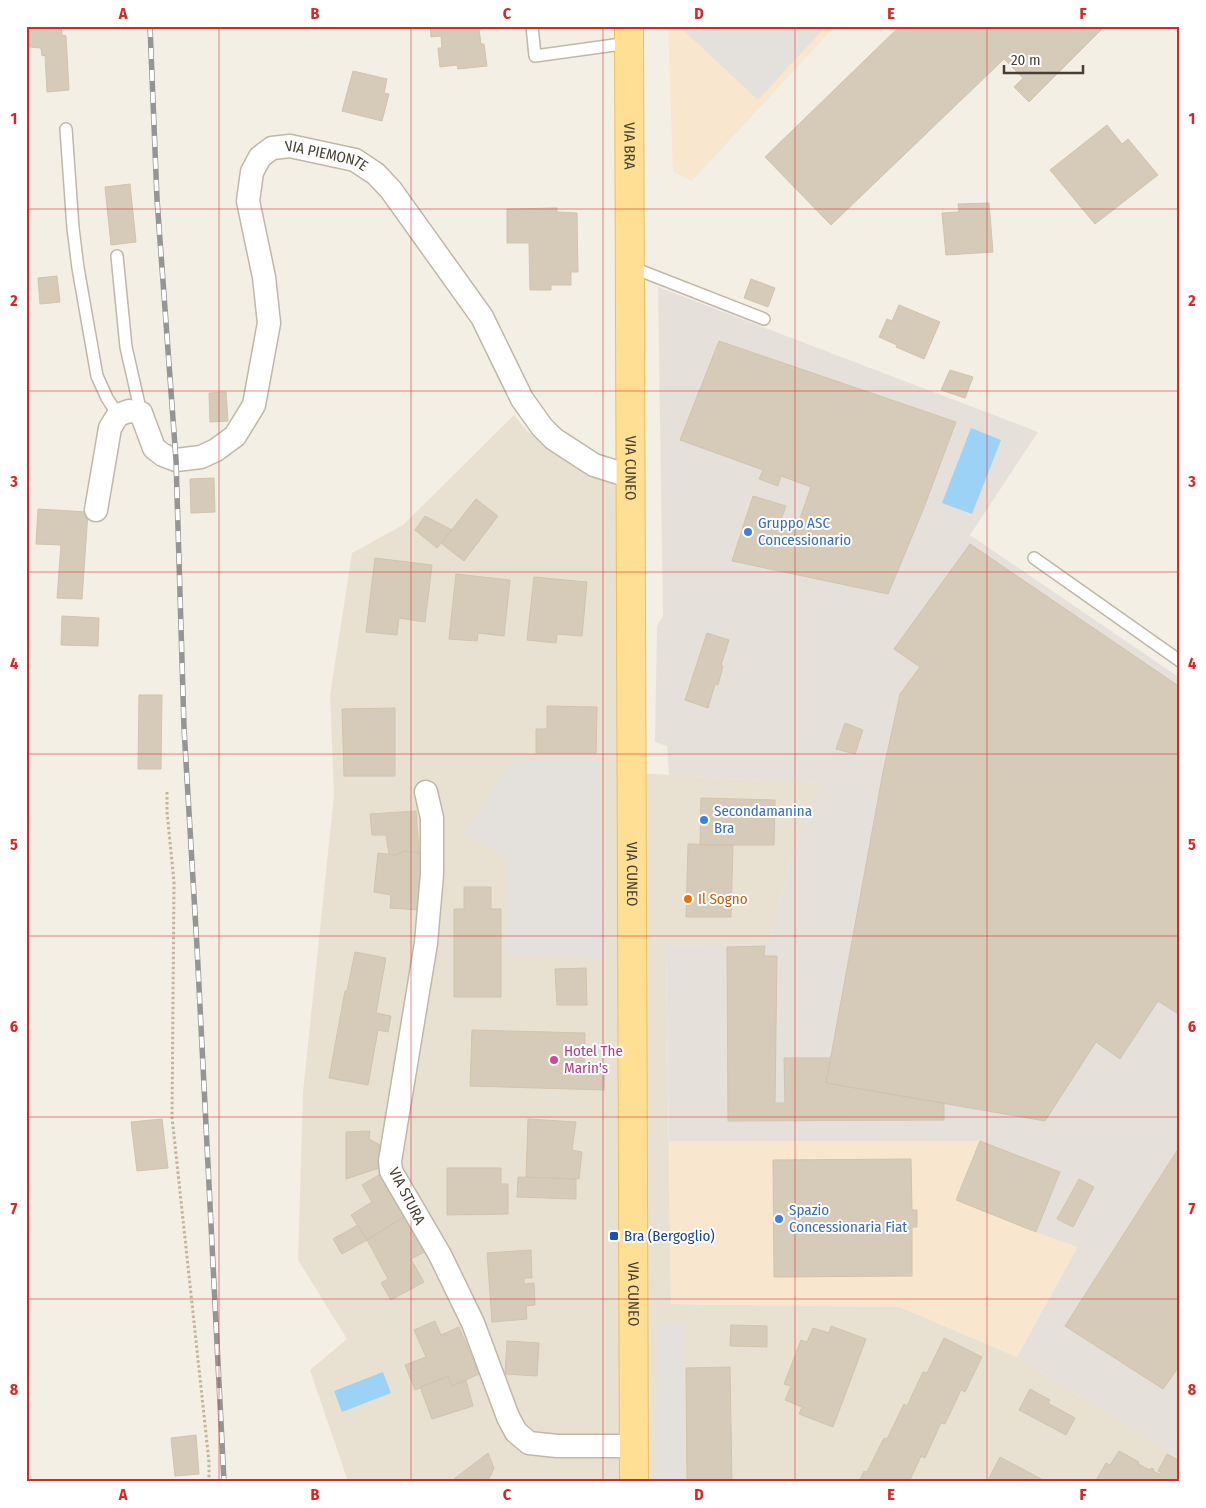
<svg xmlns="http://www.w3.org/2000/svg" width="1206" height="1508" font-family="'Fira Sans Condensed',sans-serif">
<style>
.residential{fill:#e8e1d2}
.commercial{fill:#f8e6ce}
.industrial{fill:#e6e0da}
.parking{fill:#e4e1dd}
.water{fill:#9cd2f6}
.building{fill:#d6cbb9;stroke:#d2c3ac}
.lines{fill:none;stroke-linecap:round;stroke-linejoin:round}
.lane-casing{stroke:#c0b7a7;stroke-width:14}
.street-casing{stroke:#c0b7a7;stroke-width:25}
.primary-casing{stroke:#edbf5a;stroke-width:30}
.path{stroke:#c3b397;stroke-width:3;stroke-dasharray:2.5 2.5;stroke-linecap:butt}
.lane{stroke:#fff;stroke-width:11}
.street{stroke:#fff;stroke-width:22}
.primary{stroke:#ffdf93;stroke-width:28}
.rail-casing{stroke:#959595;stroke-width:5.5}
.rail{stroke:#fff;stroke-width:4;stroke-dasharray:11;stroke-linecap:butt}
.grid{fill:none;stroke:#d62828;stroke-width:1;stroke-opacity:0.55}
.shop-dot{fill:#3f7fe0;stroke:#fff;stroke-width:2}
.food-dot{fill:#e8710a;stroke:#fff;stroke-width:2}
.hotel-dot{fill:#d1479c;stroke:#fff;stroke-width:2}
.transit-dot{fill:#1a4fb4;stroke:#fff;stroke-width:2}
.labels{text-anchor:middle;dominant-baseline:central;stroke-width:4;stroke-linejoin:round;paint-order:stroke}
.street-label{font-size:15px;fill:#473f34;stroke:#fff}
.shop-label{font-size:15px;fill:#366cbe;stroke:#fff;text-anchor:start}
.food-label{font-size:15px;fill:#c56008;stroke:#fff;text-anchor:start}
.hotel-label{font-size:15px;fill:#b23c85;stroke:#fff;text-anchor:start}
.transit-label{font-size:15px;fill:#164399;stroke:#fff;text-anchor:start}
.neatline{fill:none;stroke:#d62828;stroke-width:2}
.grid-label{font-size:16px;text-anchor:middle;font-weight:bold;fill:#d62828}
</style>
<rect width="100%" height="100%" fill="#f4efe5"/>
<path class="residential" d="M514,415L527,431L608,481L637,501V773L821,783L791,860L769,944L666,946L671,1304L900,1307L1017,1357L1180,1459V1482H348L310,1370L347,1339L298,1260L303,1092L334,795L330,695L352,553L403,525Z"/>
<path class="commercial" d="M668,26H835L692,181L673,172Z
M669,1141H980L1060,1172L1079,1247L1017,1357L900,1307L671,1304Z"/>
<path class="industrial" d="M658,287L1038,432L970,535L1180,678V1459L1017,1357L1078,1247L1036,1232L1060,1172L980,1141H669L666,946L769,944L791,860L820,783L669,775L667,746L655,742L657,626L663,616Z"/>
<path class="parking" d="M679,26H826L758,100Z
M514,759L598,760L604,959L506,955L508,903V860L482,843L463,834Z
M686,1323V1482H658L659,1324Z"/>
<path class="water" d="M971,428L1001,440L972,514L942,503Z
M383,1372L391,1393L342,1412L334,1391Z"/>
<path class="building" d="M27,26H61L62,35L66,36L69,90L47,92L45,55L42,56L41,48L29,47Z
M430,26H480L481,29H479L481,44H484L487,66L458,69L457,65L440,67L438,48H442L441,36L431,37Z
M900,26H1105L1029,102L1014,87L1023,78L1004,59L831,225L765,157Z
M353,71L387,79L384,93L389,94L382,121L342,111Z
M1107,125L1122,144L1128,139L1158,175L1095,224L1050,170Z
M130,184L136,242L111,245L105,187Z
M989,203L993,252L946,255L942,213L959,212L958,204Z
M557,208V212L577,213L578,272H571V285H551V290H530L529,243H507V209Z
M57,276L60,302L40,304L38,278Z
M751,279L775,288L768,307L744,298Z
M899,305L940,322L924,359L896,347L897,345L879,337L887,319L892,321Z
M719,341L956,422L923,510L888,594L732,561L753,496L786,506L780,523L797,527L811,487L781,476L778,486L759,479L763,470L680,440Z
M950,370L973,377L965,398L941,390Z
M226,392L228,421L210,422L209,393Z
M214,478L215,512L191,513L190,479Z
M476,499L498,516L464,561L441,543Z
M38,509L88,512L82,599L57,598L61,545L36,544Z
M425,516L452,530L437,548L415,530Z
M970,544L1180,687V1015L1158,1001L1120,1059L1096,1042L1045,1121L826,1083L883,772L900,694L920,667L894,649Z
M375,558L432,565L425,622L399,618L397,635L366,632Z
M456,574L510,580L504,636L478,633L477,641L449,639Z
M534,577L587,582L582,636L557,634L556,643L527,640Z
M62,616L99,618L98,646L61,645Z
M707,633L729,640L721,665L723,666L718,685L715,684L708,708L685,700Z
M139,695H162L161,769H138Z
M547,706L597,707L596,753H536V729H547Z
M395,708V776H344L342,709Z
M845,723L863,730L855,754L836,749Z
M701,798L775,800L774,845H700Z
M416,811L419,853L404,851L396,855L389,854L386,835H372L370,814Z
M688,844L733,845L731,917H686Z
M404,851L425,853L421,910L390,908L391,895L374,892L378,853L396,855Z
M464,887H491V909H501V997H454V909H464Z
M765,946L764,956H777L775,1103H785L784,1058H831L826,1083L944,1103V1120L728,1121L727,947Z
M355,952L386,958L376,1013L391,1016L388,1032L378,1030L368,1085L329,1078L345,991H347Z
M586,968L587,1005H557L555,969Z
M472,1030L585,1033L584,1069H605L604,1090L470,1086Z
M162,1119L168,1168L137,1171L131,1122Z
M528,1119L576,1122L572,1150L582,1152L579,1179L526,1177Z
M370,1131L369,1139L380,1145L379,1168L346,1179V1132Z
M980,1141L1060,1172L1036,1232L956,1200Z
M1180,1146V1365L1163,1389L1065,1326Z
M911,1159L912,1210H917V1227H912V1276L774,1277L773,1160Z
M447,1168H501V1184H508V1214L447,1215Z
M382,1173L407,1215L367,1240L351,1215L372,1202L362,1185Z
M518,1177L576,1179V1199L517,1197Z
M1079,1179L1094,1187L1073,1227L1057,1219Z
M407,1215L428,1250L411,1259L424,1282L391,1300L381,1283L388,1279L367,1240Z
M358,1225L367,1240L342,1254L333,1239Z
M531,1250L532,1278H524V1284L534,1283L535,1305L526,1306L527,1319L492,1322L487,1253Z
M435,1321L441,1335L459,1327L479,1374L452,1386L448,1376L415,1390L405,1365L426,1357L414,1330Z
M731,1325L767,1326V1347L730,1346Z
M831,1326L866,1339L833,1427L799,1414L802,1407L785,1400L791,1386L784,1384L801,1340L807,1342L813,1328L829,1333Z
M944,1338L982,1357L965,1392L961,1390L945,1424L941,1423L925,1458L921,1456L909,1482H859L864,1471L867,1472L884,1438L887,1439L904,1404L907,1406L923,1372L927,1373Z
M507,1341L539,1343L537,1376L505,1374Z
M730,1367L732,1482H687L686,1368Z
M448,1376L452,1386L466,1380L473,1406L432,1419L420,1387Z
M1030,1389L1050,1400L1048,1403L1075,1418L1066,1435L1019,1410Z
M196,1435L199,1474L175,1476L171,1438Z
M1119,1451L1139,1462L1138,1464L1150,1470L1151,1468L1154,1469L1153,1471L1159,1474L1161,1472L1158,1471L1167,1454L1180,1461V1472L1174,1482H1095L1106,1463L1110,1465Z
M488,1453L494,1468L489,1479V1482H450Z
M1000,1457L1043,1480V1482H987Z"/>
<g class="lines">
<defs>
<path id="lane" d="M532,26L535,56L629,43
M66,129L73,228L78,268L97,376L107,398L118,415
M117,256L126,347L141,413
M631,267L764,319
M1034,558L1180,661"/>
<g id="street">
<path id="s1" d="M96,510L110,428L118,415L129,411L141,413L154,448L163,455L176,460L201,457L216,450L235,436L254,405L269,323L264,277L248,201L252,172L260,157L272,148L290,146L355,160L376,174L391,190L482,317L522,399L542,427L554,439L594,465L632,477"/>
<path d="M426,792L432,818V874L426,943L390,1161L391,1171L440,1255L473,1323L508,1417L516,1432L529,1443L557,1446H633"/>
</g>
<g id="primary">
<path id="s2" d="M629,26L634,1482"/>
</g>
</defs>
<use href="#lane" class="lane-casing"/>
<use href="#street" class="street-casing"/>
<use href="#primary" class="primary-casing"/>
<path class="path" d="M167,792V812L174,882L172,1117L209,1462V1482"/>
<use href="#lane" class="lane"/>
<use href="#street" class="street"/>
<use href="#primary" class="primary"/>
<defs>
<path id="rail" d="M150,26L157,199L176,460L184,728L197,947L224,1482"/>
</defs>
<use href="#rail" class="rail-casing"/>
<use href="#rail" class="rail"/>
</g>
<path class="grid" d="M219,26V1482M411,26V1482M603,26V1482M795,26V1482M987,26V1482M26,209H1180M26,391H1180M26,572H1180M26,754H1180M26,936H1180M26,1117H1180M26,1299H1180"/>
<g class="shop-dot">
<circle cx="748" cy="532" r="5"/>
<circle cx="704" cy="820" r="5"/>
<circle cx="779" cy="1219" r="5"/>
</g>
<circle class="food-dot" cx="688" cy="899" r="5"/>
<circle class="hotel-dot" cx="554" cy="1060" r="5"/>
<rect class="transit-dot" x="609" y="1231" width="10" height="10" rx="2.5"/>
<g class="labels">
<g class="street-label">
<text stroke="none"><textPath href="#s2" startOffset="120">VIA BRA</textPath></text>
<text stroke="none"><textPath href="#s1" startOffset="611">VIA PIEMONTE</textPath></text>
<text stroke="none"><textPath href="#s2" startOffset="442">VIA CUNEO</textPath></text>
<text stroke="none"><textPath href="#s2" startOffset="848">VIA CUNEO</textPath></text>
<text transform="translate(407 1196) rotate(63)">VIA STURA</text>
<text stroke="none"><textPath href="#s2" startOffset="1268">VIA CUNEO</textPath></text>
</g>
<g class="shop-label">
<text x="758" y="523">Gruppo ASC<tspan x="758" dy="17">Concessionario</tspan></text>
<text x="714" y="811">Secondamanina<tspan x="714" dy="17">Bra</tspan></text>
<text x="789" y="1210">Spazio<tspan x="789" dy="17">Concessionaria Fiat</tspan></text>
</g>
<g class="food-label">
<text x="698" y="899">Il Sogno</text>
</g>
<g class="hotel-label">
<text x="564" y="1051">Hotel The<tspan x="564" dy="17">Marin's</tspan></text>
</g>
<g class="transit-label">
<text x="624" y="1236">Bra (Bergoglio)</text>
</g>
</g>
<rect width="1206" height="1508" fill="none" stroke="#ffffff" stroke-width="55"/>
<path d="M1004 65v8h79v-8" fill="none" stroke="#473f34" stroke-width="2.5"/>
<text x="1011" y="65" font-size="15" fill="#473f34" stroke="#ffffff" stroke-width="4" paint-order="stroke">20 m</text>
<rect x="28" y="28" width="1150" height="1452" class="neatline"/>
<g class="grid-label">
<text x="123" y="19">A</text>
<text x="315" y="19">B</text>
<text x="507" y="19">C</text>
<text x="699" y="19">D</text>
<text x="891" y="19">E</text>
<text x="1083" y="19">F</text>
<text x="14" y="124">1</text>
<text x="1192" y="124">1</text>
<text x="14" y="306">2</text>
<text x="1192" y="306">2</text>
<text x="14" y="487">3</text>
<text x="1192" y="487">3</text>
<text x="14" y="669">4</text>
<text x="1192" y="669">4</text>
<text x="14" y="850">5</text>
<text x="1192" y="850">5</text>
<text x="14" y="1032">6</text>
<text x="1192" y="1032">6</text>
<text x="14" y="1214">7</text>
<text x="1192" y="1214">7</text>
<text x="14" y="1395">8</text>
<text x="1192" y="1395">8</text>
<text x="123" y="1500">A</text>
<text x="315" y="1500">B</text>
<text x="507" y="1500">C</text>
<text x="699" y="1500">D</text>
<text x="891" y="1500">E</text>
<text x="1083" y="1500">F</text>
</g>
</svg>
